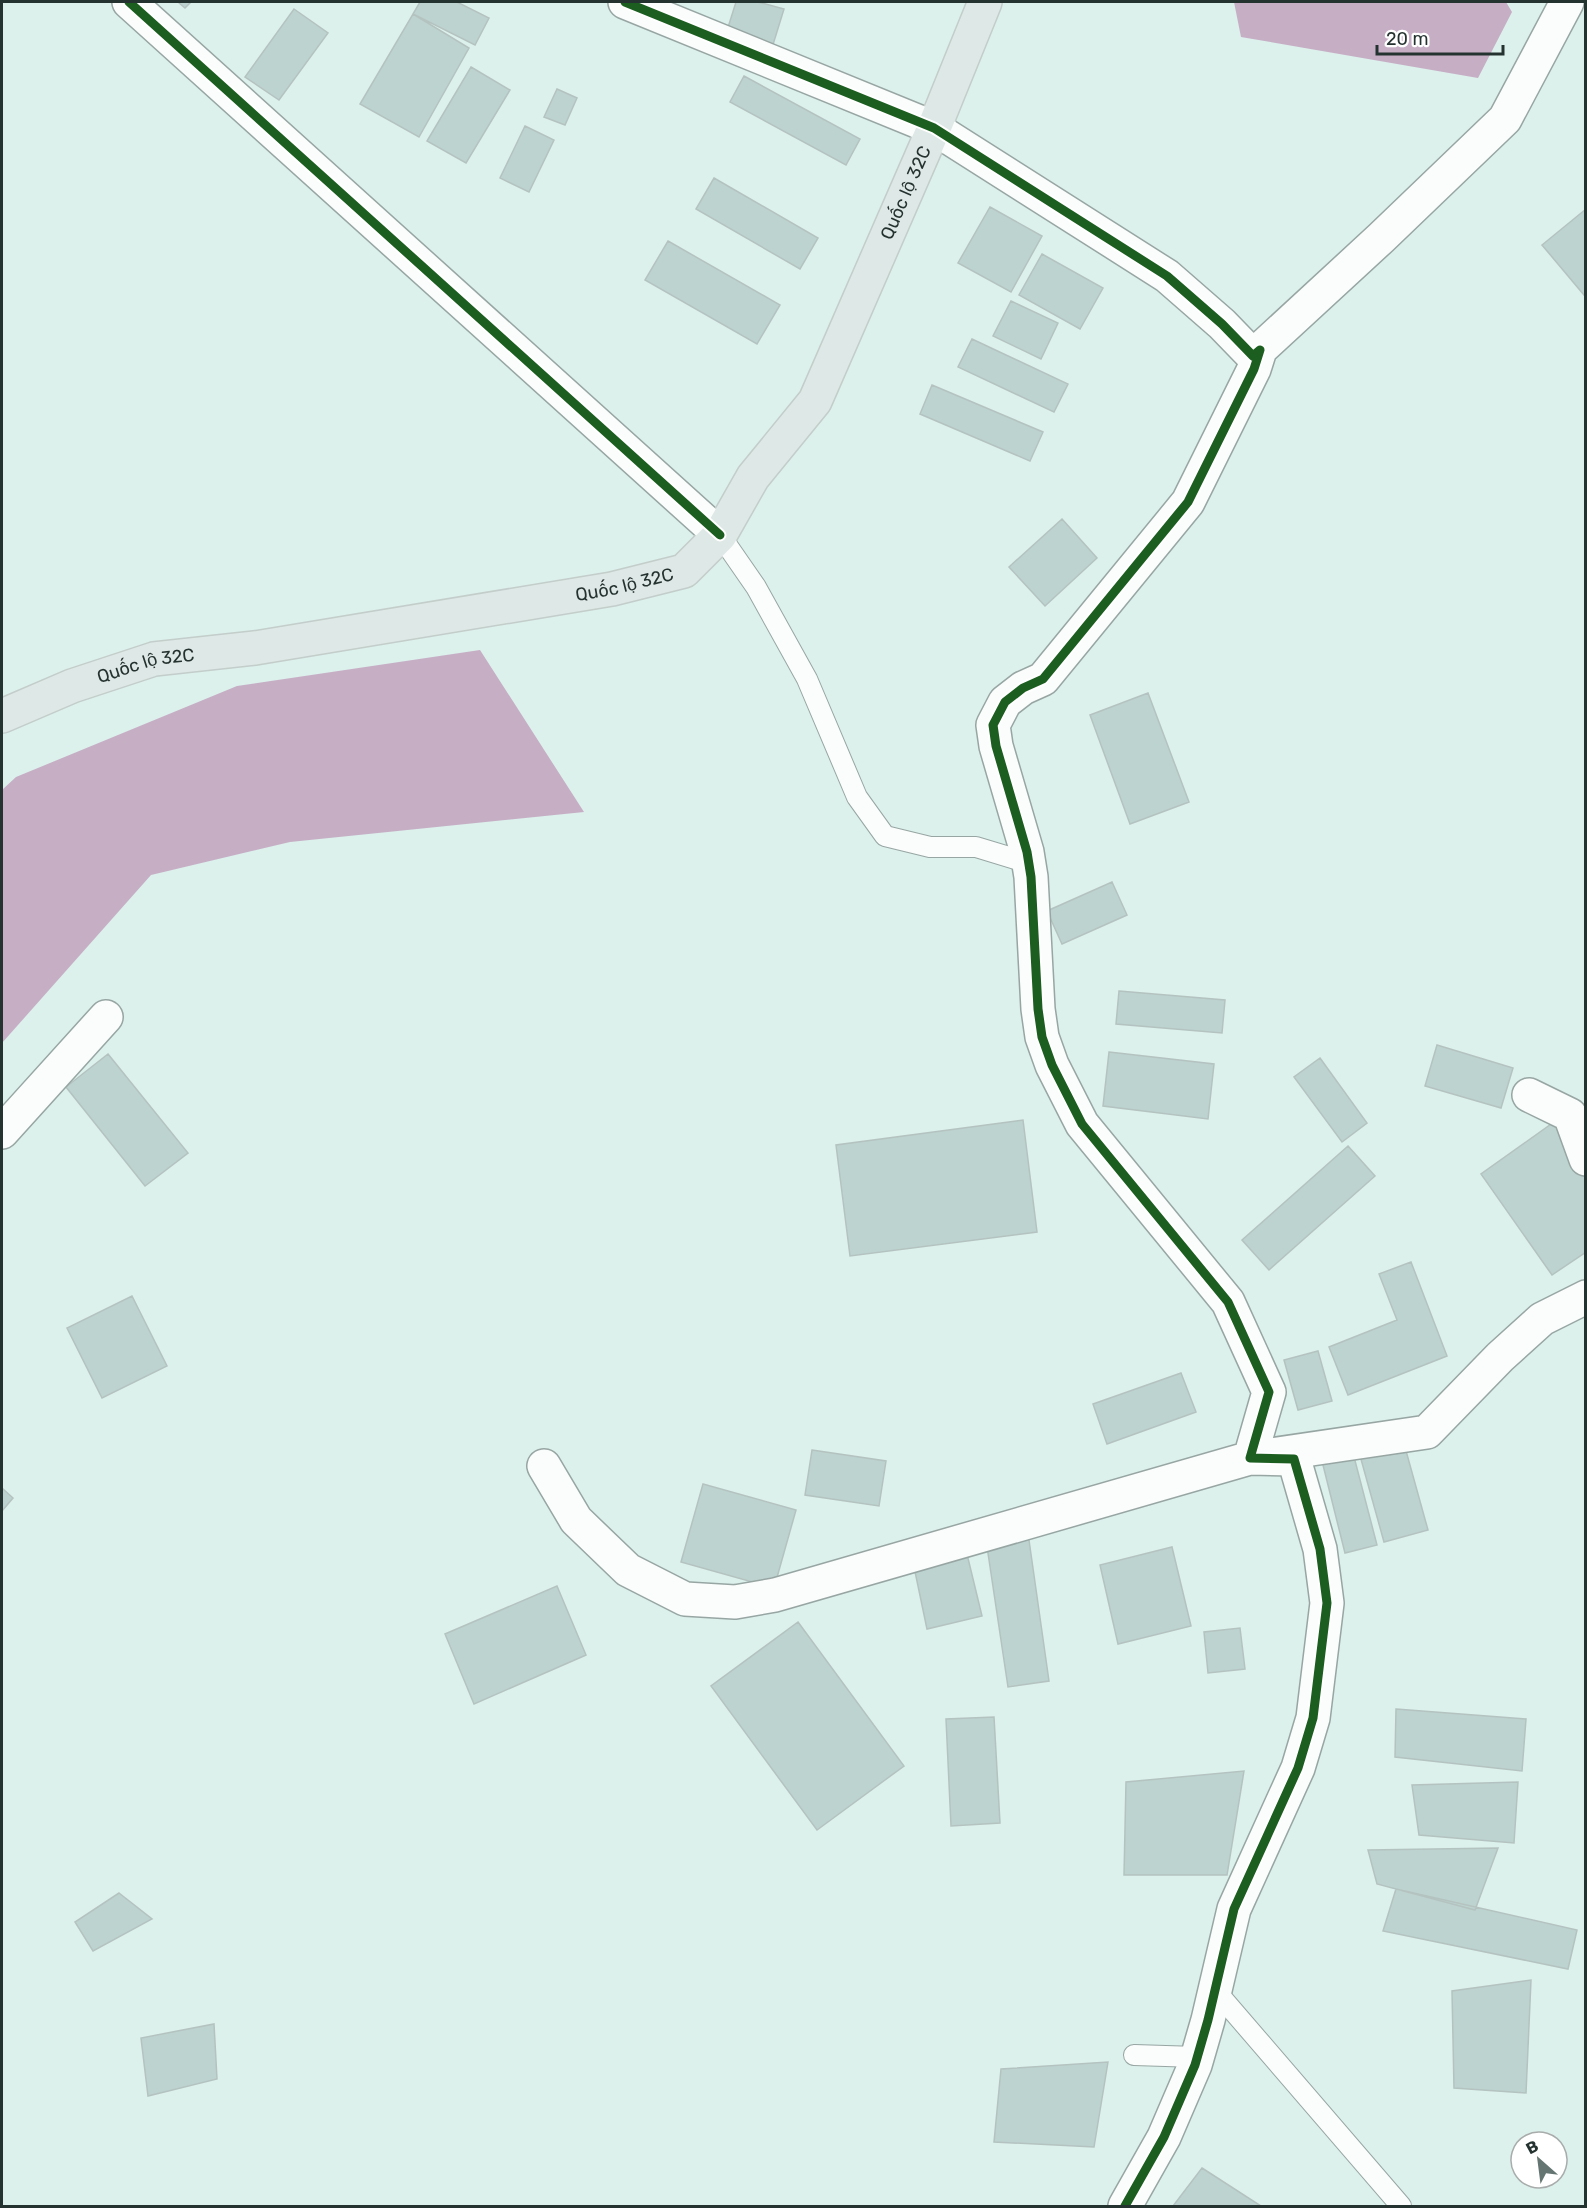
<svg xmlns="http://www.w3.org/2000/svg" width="1587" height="2208" font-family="Rubik,sans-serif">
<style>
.water{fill:#c6aec5}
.building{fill:#bdd3cf;stroke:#b4c3c0;stroke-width:1.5}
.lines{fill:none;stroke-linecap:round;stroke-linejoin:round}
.lane-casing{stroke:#97a6a3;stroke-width:22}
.street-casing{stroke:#97a6a3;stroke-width:36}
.secondary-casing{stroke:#97a6a3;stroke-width:36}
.primary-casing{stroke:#c3cdca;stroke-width:36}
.lane{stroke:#fafdfc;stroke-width:20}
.street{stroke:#fafdfc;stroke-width:33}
.secondary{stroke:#fafdfc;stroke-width:33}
.primary{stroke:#dee8e6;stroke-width:33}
.cycleway-casing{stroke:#fff;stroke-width:13}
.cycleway{stroke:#1b5e20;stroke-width:9}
.labels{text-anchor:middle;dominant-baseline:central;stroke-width:4.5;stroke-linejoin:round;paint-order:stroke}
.street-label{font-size:18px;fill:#253330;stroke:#fff}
</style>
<rect width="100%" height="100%" fill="#dcf0ec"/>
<path class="water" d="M1234,2H1506L1512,12L1478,78L1241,37Z
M480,650L584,812L290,842L151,875L2,1043V790L16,777L237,686Z"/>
<path class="building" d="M178,2H191L185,8Z
M420,2H457L489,18L475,45L413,14Z
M736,2H758L784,9L771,51L725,37Z
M294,9L328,33L279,100L245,77Z
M413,14L469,48L419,137L360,104Z
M471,67L510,90L466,163L427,141Z
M744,76L860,139L846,165L730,102Z
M557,89L577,98L565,125L544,117Z
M525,126L554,140L529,192L500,178Z
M714,178L818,238L800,269L696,209Z
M990,207L1042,236L1011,292L958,263Z
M1586,209V294L1584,295L1542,245Z
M668,241L780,305L757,344L645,280Z
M1042,254L1103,288L1080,329L1019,295Z
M1011,301L1058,323L1041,359L993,336Z
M972,339L1068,384L1054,412L958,367Z
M932,385L1043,432L1030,461L920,414Z
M1062,519L1097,558L1045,606L1009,567Z
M1148,693L1189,802L1130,824L1090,715Z
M1112,882L1127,915L1062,944L1047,911Z
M1119,991L1225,1000L1222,1033L1116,1024Z
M1437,1045L1513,1068L1501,1108L1425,1086Z
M1109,1052L1214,1064L1208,1119L1103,1106Z
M108,1054L188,1153L145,1186L66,1087Z
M1320,1058L1367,1123L1342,1142L1294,1077Z
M1023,1120L1037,1232L850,1256L836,1145Z
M1554,1122L1586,1167V1252L1552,1275L1481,1174Z
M1348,1146L1375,1176L1269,1270L1242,1240Z
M1411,1262L1447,1356L1348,1395L1329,1347L1397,1320L1379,1274Z
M132,1296L167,1366L102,1398L67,1328Z
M1318,1351L1332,1401L1298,1410L1284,1360Z
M1181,1373L1196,1412L1107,1444L1093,1404Z
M1403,1440L1428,1530L1384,1542L1359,1452Z
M812,1450L886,1461L879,1506L805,1495Z
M1353,1453L1377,1545L1345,1553L1322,1461Z
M703,1484L796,1510L774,1588L681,1562Z
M2,1488L13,1498L2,1511Z
M1027,1526L1049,1681L1008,1687L985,1533Z
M1172,1547L1191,1626L1118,1644L1100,1565Z
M966,1550L982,1616L927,1629L913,1562Z
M557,1586L586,1655L474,1704L445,1634Z
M798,1622L904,1766L817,1830L711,1686Z
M1240,1628L1245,1669L1208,1673L1204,1632Z
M1396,1709L1526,1719L1522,1771L1395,1757Z
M994,1717L1000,1823L951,1826L946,1719Z
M1244,1771L1227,1875H1124L1126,1782Z
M1518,1782L1514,1843L1419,1835L1412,1785Z
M1498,1848L1475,1910L1377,1884L1368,1850Z
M1396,1889L1577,1930L1568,1969L1383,1931Z
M119,1893L152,1919L93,1951L75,1922Z
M1531,1980L1526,2093L1454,2088L1452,1991Z
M214,2024L217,2079L148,2096L141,2038Z
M1108,2062L1094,2147L994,2142L1001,2069Z
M1202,2168L1261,2206H1173Z"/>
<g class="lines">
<defs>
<path id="lane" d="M720,535L756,587L807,679L857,797L885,836L930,847H976L1029,863
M1215,1990L1401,2206
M1134,2055L1197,2057"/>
<path id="street" d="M625,2L934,128L1167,276L1222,324L1253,356L1260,350L1254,369L1188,502L1043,679L1023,688L1005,702L993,725L996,746L1027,852L1031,877L1038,1009L1042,1037L1052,1065L1082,1124L1228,1302L1269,1392L1250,1458L1294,1459L1320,1549L1327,1603L1313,1718L1298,1768L1234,1909L1208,2020L1195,2065L1164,2137L1125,2206
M1253,356L1381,238L1505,119L1567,2
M1529,1095L1570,1115L1586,1159
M2,1132L106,1017
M544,1466L576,1520L628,1570L685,1599L735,1602L775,1595L1250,1458L1427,1432L1500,1357L1542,1319L1586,1297"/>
<path id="secondary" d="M129,2L720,535"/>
<g id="primary">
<path id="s1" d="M2,716L72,686L154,659L255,648L612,589L684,571L720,535L753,477L815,401L934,128L985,2"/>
</g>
</defs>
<use href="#lane" class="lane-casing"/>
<use href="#street" class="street-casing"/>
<use href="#secondary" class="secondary-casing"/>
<use href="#primary" class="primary-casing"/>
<use href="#lane" class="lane"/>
<use href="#street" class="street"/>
<use href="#secondary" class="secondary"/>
<use href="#primary" class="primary"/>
<defs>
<path id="cycleway" d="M129,2L720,535
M625,2L934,128L1167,276L1222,324L1253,356L1260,350L1254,369L1188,502L1043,679L1023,688L1005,702L993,725L996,746L1027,852L1031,877L1038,1009L1042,1037L1052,1065L1082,1124L1228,1302L1269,1392L1250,1458L1294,1459L1320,1549L1327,1603L1313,1718L1298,1768L1234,1909L1208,2020L1195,2065L1164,2137L1125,2206"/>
</defs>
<use href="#cycleway" class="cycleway-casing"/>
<use href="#cycleway" class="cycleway"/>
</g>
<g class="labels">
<g class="street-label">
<text stroke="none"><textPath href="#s1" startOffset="1143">Quốc lộ 32C</textPath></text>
<text stroke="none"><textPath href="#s1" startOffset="639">Quốc lộ 32C</textPath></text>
<text stroke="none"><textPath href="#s1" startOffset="153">Quốc lộ 32C</textPath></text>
</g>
</g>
<rect width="1587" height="2208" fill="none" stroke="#253330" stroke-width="6"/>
<g transform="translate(1539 2160) rotate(332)"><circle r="28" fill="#ffffff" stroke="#a8adac" stroke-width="1.5"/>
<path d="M0-4.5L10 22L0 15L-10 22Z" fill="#657572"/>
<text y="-9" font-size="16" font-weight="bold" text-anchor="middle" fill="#253330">B</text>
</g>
<path d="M1377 45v9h126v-9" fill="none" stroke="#253330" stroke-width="3"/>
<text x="1386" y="45" font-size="18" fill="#253330" stroke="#ffffff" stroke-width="4.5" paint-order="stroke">20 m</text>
</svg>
